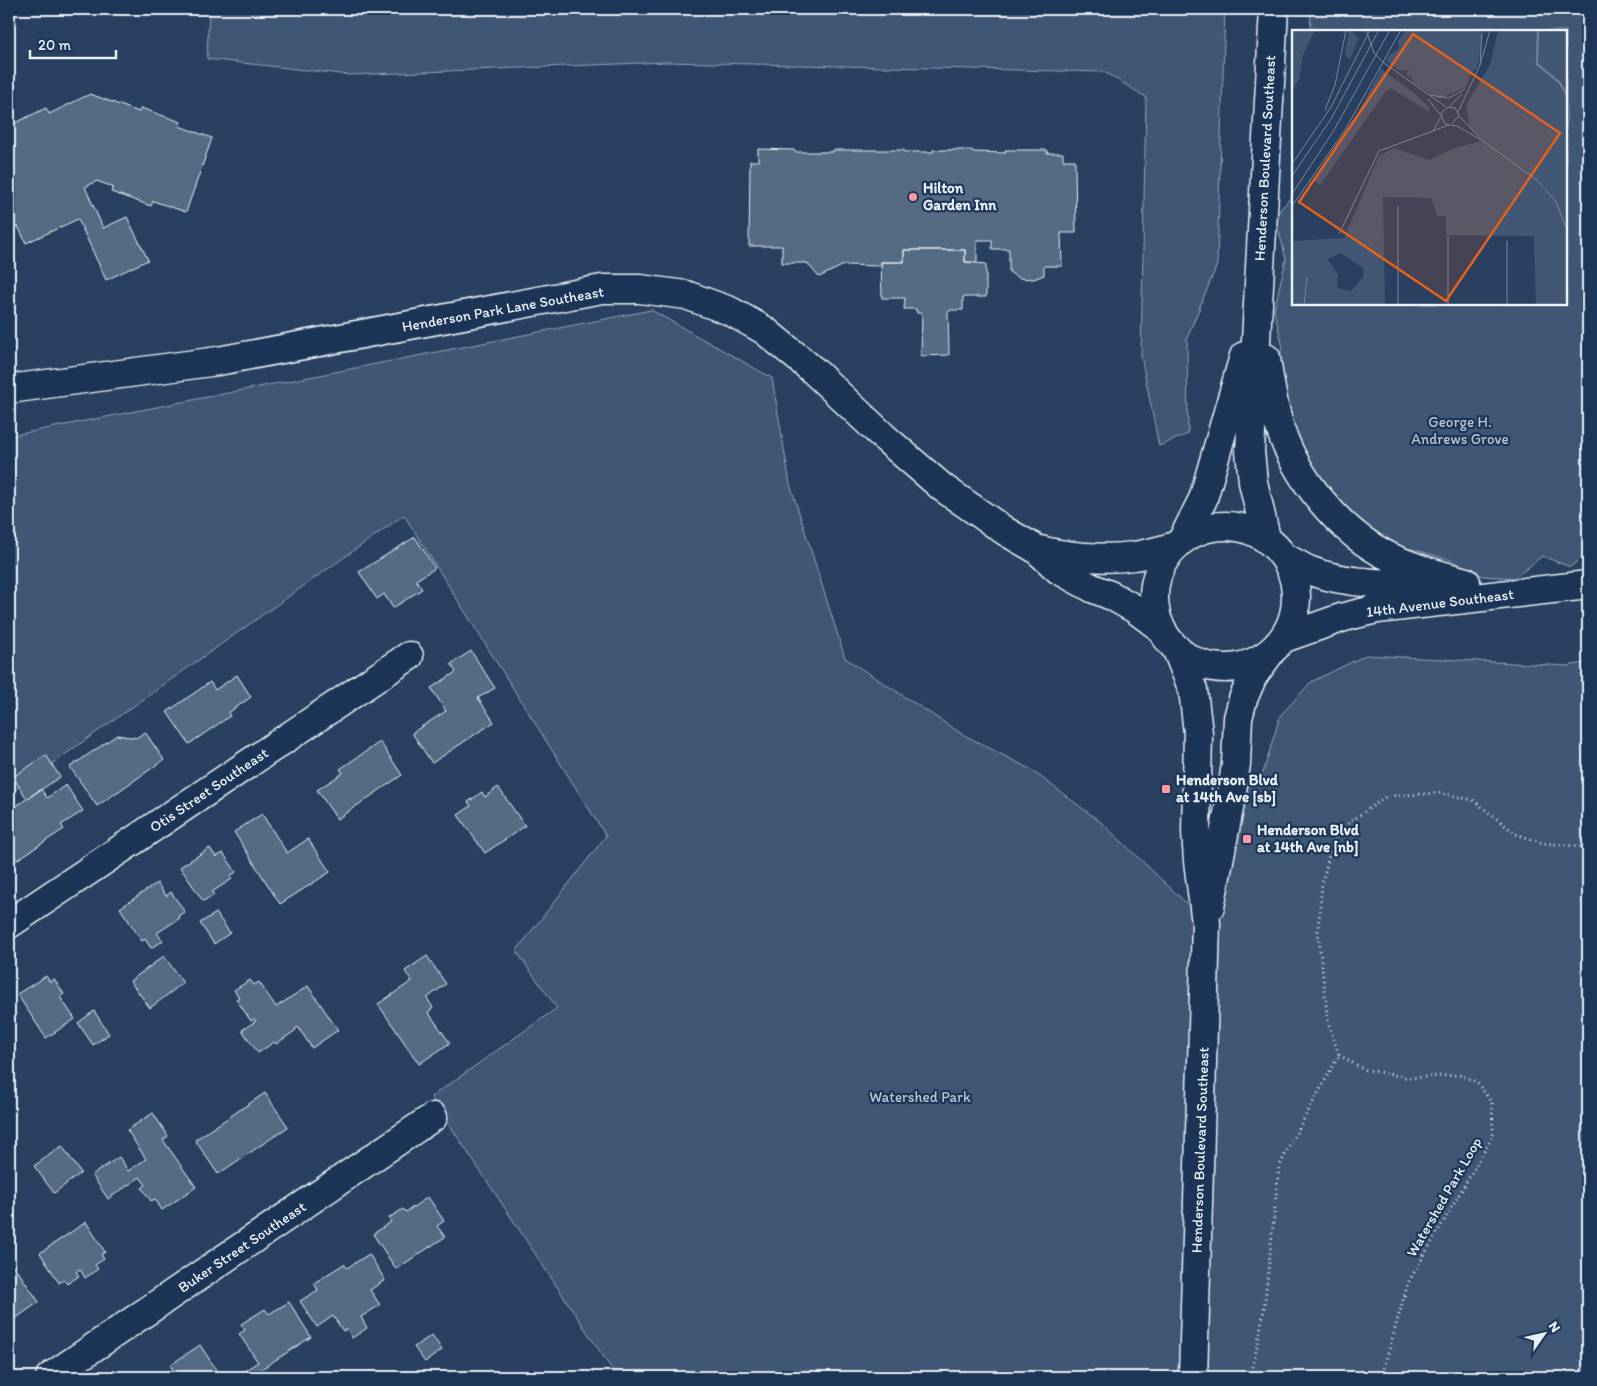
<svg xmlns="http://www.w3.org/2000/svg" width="1597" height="1386" font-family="Itim,sans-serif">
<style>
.green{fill:#415774;stroke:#94a4b6}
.building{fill:#556a83;stroke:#e8f1f8}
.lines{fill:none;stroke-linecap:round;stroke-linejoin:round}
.minor-casing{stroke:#e8f1f8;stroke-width:31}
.major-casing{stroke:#e8f1f8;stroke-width:31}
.path{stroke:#e8f1f8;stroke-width:3;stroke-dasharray:1 4;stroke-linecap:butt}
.minor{stroke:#1d3557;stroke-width:28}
.major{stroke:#1d3557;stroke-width:28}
.poi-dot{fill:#ff9aa2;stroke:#1d3557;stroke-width:2}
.labels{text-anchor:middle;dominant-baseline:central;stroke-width:4.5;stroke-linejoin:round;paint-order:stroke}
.street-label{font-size:15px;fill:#e8f1f8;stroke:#1d3557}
.poi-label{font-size:15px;font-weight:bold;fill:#e8f1f8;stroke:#1d3557;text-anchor:start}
.park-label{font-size:15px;fill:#b6c3d0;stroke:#1d3557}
.inset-river{fill:none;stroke:#6b7c95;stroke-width:2.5}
.inset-road{fill:none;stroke:#75879d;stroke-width:1}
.view{fill:#e86118;fill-opacity:0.15;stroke:#e86118;stroke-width:2.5}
.inset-edge{fill:none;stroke:#e8f1f8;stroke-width:2.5}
</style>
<rect width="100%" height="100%" fill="#294061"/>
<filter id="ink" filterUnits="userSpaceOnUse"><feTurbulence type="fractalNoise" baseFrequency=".02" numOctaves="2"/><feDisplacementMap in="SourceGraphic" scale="10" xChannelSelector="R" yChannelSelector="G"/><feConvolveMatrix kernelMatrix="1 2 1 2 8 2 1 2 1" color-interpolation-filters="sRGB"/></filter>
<g filter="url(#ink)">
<path class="green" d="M209,9H631L670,10L683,9H1225L1217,265L1187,338L1188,434L1159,446L1141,356L1146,97L1104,72L666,62L349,75L207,59Z
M1311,9H1588V553L1570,567L1542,556L1515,578L1483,576L1451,560L1412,549L1388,546L1370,534L1341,501L1326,496L1284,417L1278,376L1282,344L1274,310L1286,259L1275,216L1293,195V304H1566V31H1310Z
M651,310L772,378L790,484L845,658L962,734L1030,769L1102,823L1206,922L1233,782L1260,783L1280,716L1311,682L1366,655L1568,666L1588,662V1377H617L431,1097L557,1008L516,951L606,836L404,515L9,794V436Z"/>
<path class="building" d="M90,94L139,112L141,108L181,122L179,126L212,138L186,212L153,201L151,206L111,192L113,187L97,181L85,187L103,228L127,217L148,260L106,280L78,219L26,243L18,226L9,230V126L46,108L49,114Z
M758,149L794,150L795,152H833V150H904V152H933V150H972L973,152L1005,153V150H1047V153H1063V160H1075L1076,233H1061L1062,266H1044V275L1034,279L1019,278L1009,272V249H992V240H977V262H965V250H904V262H881V266L844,265L819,277L807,263H782V246H749L750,161H758Z
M904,250H965V262L986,264V297H963V310H951L948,312L949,355L921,356L922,313H917L916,309H904L905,298H882L881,262H904Z
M415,537L435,568L416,580L422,589L393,608L384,594L377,599L359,572Z
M471,651L495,688L478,698L494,722L432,763L412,733L446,711L431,688L456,672L451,664Z
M237,675L251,697L228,713L230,716L189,744L167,712L210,682L215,690Z
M145,732L164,760L97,806L70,767L117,735L136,738Z
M380,742L402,775L337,819L317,790L343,773L340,769Z
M46,755L60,777L27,799L13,777Z
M66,785L83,811L61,825L64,829L12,863L9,858V811L41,789L47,798Z
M498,787L525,826L485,853L458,815L471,806L468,802L482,792L485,797Z
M262,814L287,853L308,839L330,872L280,904L234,832Z
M210,848L216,857L223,853L236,872L230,876L232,879L212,892L214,895L203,901L180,867Z
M157,883L166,896L171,892L185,912L178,916L180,918L157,933L163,941L151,948L145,939L142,941L120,908Z
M216,913L230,933L214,944L200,923Z
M164,956L183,983L150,1008L130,981Z
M427,956L446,984L427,998L433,1008L428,1012L450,1043L419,1064L378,1004L412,981L405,971Z
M46,976L50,982L54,979L64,994L60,997L75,1019L46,1038L17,994Z
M250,980L254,985L259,982L276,1007L308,986L338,1030L312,1048L298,1027L295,1029L296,1030L276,1044L274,1042L258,1053L242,1030L256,1021L254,1019L251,1021L236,999L239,997L234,990Z
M94,1011L109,1034L93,1045L78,1023Z
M265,1093L288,1127L218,1174L195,1140Z
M153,1113L168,1136L163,1140L196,1187L162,1210L155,1199L151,1201L142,1188L146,1185L140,1177L108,1199L92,1175L119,1157L128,1171L146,1159L127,1130Z
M62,1146L81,1173L54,1193L34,1166Z
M428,1197L444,1221L437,1226L445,1237L396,1269L373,1234L391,1222L389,1218L403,1209L406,1212Z
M86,1222L105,1252L101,1254L104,1259L95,1265L98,1269L85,1278L80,1269L76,1272L79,1276L67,1284L64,1280L59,1283L40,1253Z
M369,1254L385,1280L370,1290L380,1305L361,1317L367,1328L352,1338L347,1329L343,1331L333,1316L317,1327L300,1301L318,1290L314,1283L344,1264L347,1268Z
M14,1266L39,1302L9,1323V1270Z
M289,1302L311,1337L260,1370L265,1377H235L258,1362L239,1334L245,1330L241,1324L265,1309L269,1314Z
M432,1335L442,1350L425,1362L414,1347Z
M200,1345L221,1377H175L177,1376L170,1365Z"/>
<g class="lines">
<defs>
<path id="minor" d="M9,389L218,361L602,289H640L686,295L730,311L764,330L814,371L885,438L943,488L1005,531L1036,549L1059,570L1092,588L1112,596L1135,609L1162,629
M1036,549C1064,557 1104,560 1134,556C1148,554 1162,550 1176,546
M9,924L409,656
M50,1377L433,1117"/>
<path id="major" d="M1266,358C1269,380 1273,403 1279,425C1295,477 1340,533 1390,557C1414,568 1440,575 1466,582
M1154 597a71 71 0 1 1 142 0a71 71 0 1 1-142 0Z
M1266,538L1253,482L1250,451L1274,9
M1183,539L1203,499L1244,356
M1284,557C1292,561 1300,566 1308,570C1349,586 1398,584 1441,583
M1284,638L1344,617L1377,609L1588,585
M1176,648L1193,690L1198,733L1196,832L1198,861L1206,923L1193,1377
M1210,907L1231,798L1236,764L1238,718L1243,699L1253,676L1270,653"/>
</defs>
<use href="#minor" class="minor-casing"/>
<use href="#major" class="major-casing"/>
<path class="path" d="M1339,1055L1363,1069L1409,1078L1459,1075L1477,1082L1492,1103L1493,1136L1408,1283L1383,1371V1377
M1251,1377L1264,1310L1279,1168L1288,1148L1339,1055L1328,1022L1318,931L1322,884L1333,839L1351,821L1387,796L1440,793L1473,800L1516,834L1542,843L1586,847L1588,849"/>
<use href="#minor" class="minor"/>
<use href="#major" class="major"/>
</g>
</g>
<g class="poi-dot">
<circle cx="913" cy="197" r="5"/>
<rect x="1161" y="784" width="10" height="10" rx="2.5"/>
<rect x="1242" y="834" width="10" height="10" rx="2.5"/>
</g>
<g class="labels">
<g class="street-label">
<text transform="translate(1265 158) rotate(-87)">Henderson Boulevard Southeast</text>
<text transform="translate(503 309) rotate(-10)">Henderson Park Lane Southeast</text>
<text transform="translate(1440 603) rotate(-7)">14th Avenue Southeast</text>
<text transform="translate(209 790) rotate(-34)">Otis Street Southeast</text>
<text transform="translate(1200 1150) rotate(-88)">Henderson Boulevard Southeast</text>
<text transform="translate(1444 1197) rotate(-60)">Watershed Park Loop</text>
<text transform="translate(242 1247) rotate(-34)">Buker Street Southeast</text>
</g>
<g class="poi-label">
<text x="923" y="188">Hilton<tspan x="923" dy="17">Garden Inn</tspan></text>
<text x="1176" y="780">Henderson Blvd<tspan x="1176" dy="17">at 14th Ave [sb]</tspan></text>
<text x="1257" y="830">Henderson Blvd<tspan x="1257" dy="17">at 14th Ave [nb]</tspan></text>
</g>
<g class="park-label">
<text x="1460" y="422">George H.<tspan x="1460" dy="17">Andrews Grove</tspan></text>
<text x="920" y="1097">Watershed Park</text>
</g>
</g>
<g transform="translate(1292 30)">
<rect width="275" height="275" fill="#294061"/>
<path d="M0,0H23L11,25L7,49L0,61ZM57,0L67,8L58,29L53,25ZM114,0H186L191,6L185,38L179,43L174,57L147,69L121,53L119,47L114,45L117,39L108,41L94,31L98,24L107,19L106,11ZM206,0H275V275H244L242,206L154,205V186H145L139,168L91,167L93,275H0V211L52,208L87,126L102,118L137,130L162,118L190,111L178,98L174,75L198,35ZM49,223L72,239L71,247L59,261L45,258L46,245L36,229ZM89,39L122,63L138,78L137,82L99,58L94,61L28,155L21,150L56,102Z" fill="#415774" fill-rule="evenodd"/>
<path class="inset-river" d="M246,0L245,34L268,53L275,65"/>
<path class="inset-road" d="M74,0L82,23L92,33L154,77M188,35L190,0M137,65L157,68L173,59M136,69L149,86M158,76L170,64M33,80L43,55L54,0M166,82L188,35L198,0M167,86L187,107M160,94L167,85L163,78L156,77L149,83L152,93L157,95L165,96L191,111L246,151L264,172L275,200M141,101L149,87M0,134L39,77L78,0M0,146L39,89L87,0M0,164L42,100L98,0M0,176L53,100L109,0M47,204L87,121L157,95M156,206V275M12,275L15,247M106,275V176M215,275V211"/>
<path class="view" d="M121,4L268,103L154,271L7,172Z"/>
<rect width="275" height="275" class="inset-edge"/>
</g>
<rect width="1597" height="1386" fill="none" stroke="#1d3557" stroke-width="30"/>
<rect x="15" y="15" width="1567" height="1356" fill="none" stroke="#e8f1f8" stroke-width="2" filter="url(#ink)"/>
<g transform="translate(1544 1334) rotate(56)" stroke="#1d3557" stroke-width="4" paint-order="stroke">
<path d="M0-4L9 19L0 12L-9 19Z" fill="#e8f1f8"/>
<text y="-8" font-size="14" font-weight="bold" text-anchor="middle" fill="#e8f1f8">N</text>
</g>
<path d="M30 50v8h86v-8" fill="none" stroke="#e8f1f8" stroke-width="2.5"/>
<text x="38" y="50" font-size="15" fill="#e8f1f8" stroke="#1d3557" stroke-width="4" paint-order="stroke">20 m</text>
</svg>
